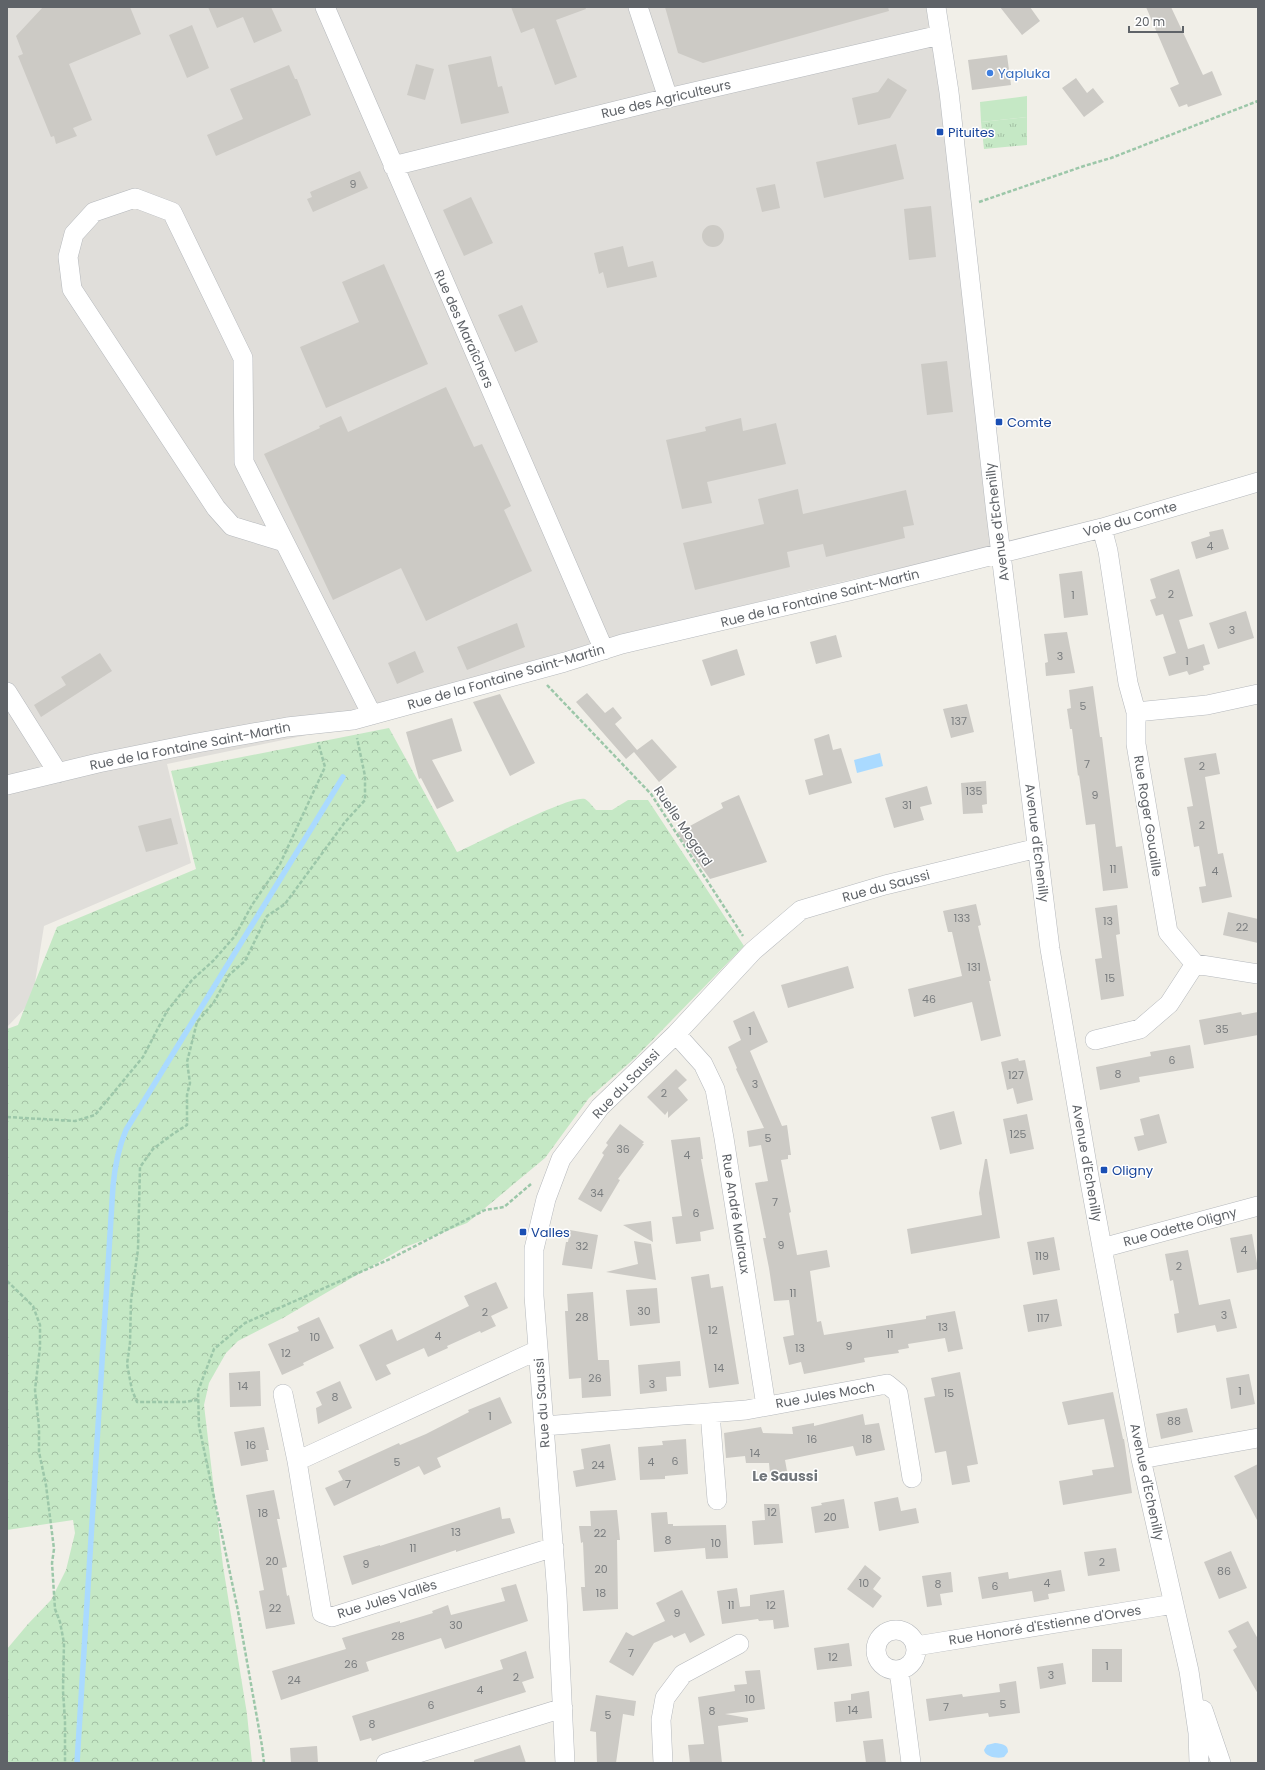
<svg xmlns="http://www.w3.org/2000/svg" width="1265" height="1770" font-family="Poppins,sans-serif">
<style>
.industrial{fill:#e0deda}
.green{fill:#c5e8c5}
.forest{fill:url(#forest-crowns)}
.park{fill:url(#park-tufts)}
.water{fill:#aadaff}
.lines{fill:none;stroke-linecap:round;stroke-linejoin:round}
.stream{stroke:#aadaff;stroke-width:5.5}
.building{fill:#cccac5}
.minor-casing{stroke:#b5b8bc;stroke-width:20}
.path{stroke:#9cc7a9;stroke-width:2.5;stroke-dasharray:4 2;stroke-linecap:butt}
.minor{stroke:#fff;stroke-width:19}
.shop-dot{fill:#3f7fe0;stroke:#fff;stroke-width:1.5}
.transit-dot{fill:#1a4fb4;stroke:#fff;stroke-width:1.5}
.labels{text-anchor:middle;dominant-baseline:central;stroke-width:3;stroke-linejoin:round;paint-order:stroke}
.number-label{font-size:11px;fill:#7a7d7f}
.shop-label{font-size:13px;fill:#366cbe;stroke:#fff;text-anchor:start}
.street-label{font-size:13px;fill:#5f6368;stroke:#fff}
.transit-label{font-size:13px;fill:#164399;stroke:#fff;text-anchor:start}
.neighbourhood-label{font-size:14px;font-weight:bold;fill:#70757a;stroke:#fff}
</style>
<defs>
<pattern id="forest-crowns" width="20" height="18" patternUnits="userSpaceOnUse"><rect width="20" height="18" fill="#c5e8c5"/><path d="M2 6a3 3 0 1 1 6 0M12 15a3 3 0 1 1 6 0" fill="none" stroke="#a3c0a4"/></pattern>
<pattern id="park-tufts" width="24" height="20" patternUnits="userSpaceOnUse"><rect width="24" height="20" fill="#c5e8c5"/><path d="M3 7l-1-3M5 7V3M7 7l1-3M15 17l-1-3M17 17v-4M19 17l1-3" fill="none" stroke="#a3c0a4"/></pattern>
</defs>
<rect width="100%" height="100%" fill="#f1efe8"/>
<path class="industrial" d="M7,7H937L999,545L790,594L608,639L441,687L375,721L167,764L191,863L44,926L32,1001L7,1027Z"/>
<path class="green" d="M1027,96V117L981,122L980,102Z"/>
<path class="forest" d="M389,728L457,852C476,844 571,794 585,799C589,801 593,807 596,810H612L628,800H648L744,946L635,1058L589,1098L545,1158L467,1223L403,1248L283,1318L238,1341L226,1353L209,1383L204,1405L223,1566L247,1714L252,1763H7V1649L28,1624L51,1600L66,1570L75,1533L73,1520L7,1530V1029L18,1025L57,927L196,869L171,771Z"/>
<path class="park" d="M1027,117V145L984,149L981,122Z"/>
<path class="water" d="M880,753L883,766L857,773L854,760Z
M995,1743C1002,1744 1008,1744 1008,1752L1004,1757C998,1759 985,1757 984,1750L987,1745Z"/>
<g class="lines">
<path class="stream" d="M77,1763L113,1186C115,1165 118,1149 126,1130L343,777"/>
</g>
<path class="building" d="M43,7H130L141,34L69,64L92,120L73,128L77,136L56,144L54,136L51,137L18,56L23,54L16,36Z
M208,7H271L282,31L254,43L243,17L217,28Z
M511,7H585L586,9L556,20L577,77L555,85L534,28L521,33Z
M665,7H888L889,11L703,63L678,53Z
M1000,7H1030L1040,21L1022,35Z
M1146,7H1171L1203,75L1212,71L1222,95L1188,107L1187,104L1179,107L1170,88L1179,84Z
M192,25L209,68L187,78L169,35Z
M1007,55L1011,85L972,90L968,60Z
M491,56L498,87L502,86L509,113L461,124L448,65Z
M416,64L434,69L425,100L407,95Z
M289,65L295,79H297L311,115L216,156L207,135L243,119L230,89Z
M888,78L907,90L890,118L858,125L852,98L878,92Z
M1076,78L1087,93L1093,88L1104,102L1084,117L1062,88Z
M896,144L904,179L824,198L816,162Z
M360,171L368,188L313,212L307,199L312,197L310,192Z
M775,184L780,208L762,212L756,188Z
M471,197L493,243L464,256L443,210Z
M931,206L936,257L909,260L904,209Z
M702 236a11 11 0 1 1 22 0a11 11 0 1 1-22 0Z
M623,246L628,267L653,261L657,277L607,288L603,272L599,274L594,253Z
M384,264L428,364L326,408L300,347L359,322L342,282Z
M522,305L538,342L515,352L498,315Z
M947,361L953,412L927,415L921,364Z
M446,387L474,447L482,444L511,506L504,510L532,571L426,621L401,568L333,600L264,454L320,428L319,426L341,416L348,432Z
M741,418L743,431L776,423L786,464L707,482L712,503L682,509L666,440L706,431L705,427Z
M798,489L803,514L906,490L914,525L903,527L905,538L826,557L823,544L787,552L790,567L695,590L683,543L764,524L758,499Z
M1223,529L1229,549L1196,559L1191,542L1210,536L1209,532Z
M1179,569L1193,616L1179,620L1188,649L1204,644L1210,664L1203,666L1204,670L1189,675L1187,671L1169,676L1163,657L1176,653L1163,614L1156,616L1150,600L1156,598L1150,579Z
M1082,571L1088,615L1064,618L1059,574Z
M1246,611L1254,638L1218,649L1209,623Z
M517,623L525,647L467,670L457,647Z
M1067,632L1075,673L1046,676L1045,663L1048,662L1044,634Z
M836,635L842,657L816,664L810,642Z
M737,649L745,675L711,686L702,660Z
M415,651L424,672L397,684L388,663Z
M100,653L112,671L41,717L34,705L66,685L61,677Z
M1093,686L1100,737H1102L1116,847L1122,846L1128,888L1103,891L1095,824L1086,825L1079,775L1078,776L1072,729H1070L1067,709L1071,708L1069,690Z
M587,693L605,713L613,707L622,718L615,724L637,750L652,739L677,767L659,782L634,752L626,759L576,702Z
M500,694L535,763L510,776L473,702Z
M967,704L974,732L951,738L943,709Z
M452,718L462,751L432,760L454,801L437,809L421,778L419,779L406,732Z
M829,734L833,750L841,748L852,783L809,795L805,780L823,775L814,739Z
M1216,753L1220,774L1205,777L1218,854L1223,853L1232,897L1202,903L1199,887L1206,886L1199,846L1194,847L1187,807L1193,806L1184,758Z
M986,781L987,804L982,805L983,813L963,814L961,783Z
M927,786L932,804L920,807L924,820L894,828L885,798Z
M739,795L767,862L710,879L677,833L723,808L721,803Z
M171,818L178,844L146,852L138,826Z
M976,904L981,925L978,926L991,981H989L1001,1036L981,1041L972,1002L914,1017L908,989L962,976L952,932H948L943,911Z
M1117,905L1120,934L1116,935L1124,996L1101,1000L1095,959L1102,958L1095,908Z
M1228,912L1258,919V943L1223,935Z
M848,966L854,988L788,1008L781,985Z
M754,1011L768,1042L750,1051L782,1126L787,1125L791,1155H788V1159L781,1160L791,1212L789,1213L797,1255L827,1250L830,1267L810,1271L817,1322L821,1321L824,1335L926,1319V1316L955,1311L963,1349L948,1352L945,1338L908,1344L909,1348L898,1350L899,1353L864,1358L865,1362L804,1374L801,1362L789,1365L783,1337L794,1335L789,1300L774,1301L769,1268L763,1238H766L755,1183L768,1181L761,1145L749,1147L747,1131L764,1128L736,1069L737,1068L728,1047L741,1040L733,1021Z
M1241,1012L1242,1015L1258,1012V1035L1204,1045L1199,1020Z
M1190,1045L1194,1068L1139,1077L1140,1082L1100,1090L1096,1067L1151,1056L1150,1052Z
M1018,1058L1019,1061L1025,1060L1033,1100L1017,1104L1013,1088L1007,1090L1001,1062Z
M676,1069L687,1080L678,1088L688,1100L668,1118V1111L665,1115L647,1097Z
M954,1111L962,1144L940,1150L931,1117Z
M1027,1114L1034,1149L1010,1154L1003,1119Z
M1159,1114L1167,1143L1138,1151L1134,1137L1144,1135L1140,1119Z
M620,1124L644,1142L642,1144H644L618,1179L620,1180L601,1212L578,1199L604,1155L602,1153L608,1145L606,1143Z
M700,1137L703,1159H701L714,1229L700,1232L701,1241L676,1244L672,1217L682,1216L671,1140Z
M985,1159H987L1000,1238L911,1254L907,1229L982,1215L979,1193Z
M651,1221L653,1242L623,1225Z
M570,1230L598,1235L592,1269L562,1265L566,1242H568Z
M1252,1234L1258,1269L1237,1273L1230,1238Z
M1054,1237L1060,1270L1033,1275L1027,1242Z
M634,1241L651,1244L656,1280L606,1272L638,1264Z
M1188,1250L1199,1305L1230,1299L1237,1328L1217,1332L1215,1325L1177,1333L1174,1314L1179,1313L1173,1280L1170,1281L1165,1254Z
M709,1274L711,1288L723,1286L739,1384L709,1388L691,1277Z
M496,1282L508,1308L491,1316L496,1326L481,1333L480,1331L447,1346L448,1348L428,1357L424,1348L386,1365L391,1374L376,1381L359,1345L392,1329L397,1341L469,1306L464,1296Z
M657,1288L660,1323L630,1326L626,1290Z
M593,1292L598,1360H609L611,1396L582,1398L581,1378L569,1379L565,1311H568L567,1294Z
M1057,1299L1062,1326L1028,1332L1023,1305Z
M319,1317L334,1348L303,1363L304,1365L282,1375L268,1344L299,1331L297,1327Z
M680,1361L681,1376L666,1377L667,1391L640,1394L638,1365Z
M260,1371L261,1406L230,1407L229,1373Z
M960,1372L978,1464L967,1466L970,1482L952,1485L946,1451L935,1453L924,1398L935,1396L931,1378Z
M1249,1374L1255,1404L1231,1409L1226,1378Z
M340,1381L352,1408L318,1424L316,1408L322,1405L316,1392Z
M1113,1392L1123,1439H1124L1132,1493L1063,1505L1059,1481L1093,1475L1092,1470L1114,1467L1104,1419L1068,1425L1062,1402Z
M500,1397L512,1423L437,1458L441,1467L424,1475L419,1466L334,1506L325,1488L343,1480L338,1471L399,1443L400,1445L426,1434L469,1412L468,1410Z
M1187,1408L1193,1432L1161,1439L1156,1414Z
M863,1414L865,1425L879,1423L885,1450L856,1456L853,1446L785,1460L787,1471L770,1474L769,1463H746L745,1456L726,1458L724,1433L761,1427L763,1433L793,1434L792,1427L814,1423V1426Z
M264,1427L269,1450H266L268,1461L241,1466L234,1432Z
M686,1439L688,1474L665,1476V1479L640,1480L638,1447L663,1445L662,1441Z
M610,1444L616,1480L576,1487L573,1471L584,1469L581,1449Z
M1258,1464V1522L1234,1476Z
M274,1490L280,1519H277L287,1567L282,1568L287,1596L289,1595L295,1624L266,1629L259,1591L264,1590L246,1495Z
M898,1497L901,1511L916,1508L919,1523L879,1531L874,1502Z
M844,1499L849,1528L815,1533L811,1507L822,1505L821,1503Z
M764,1504H779L783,1543L754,1545L752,1521L765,1520Z
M500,1507L502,1519L510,1518L515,1533L456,1552V1550L352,1585L343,1556L380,1545V1546Z
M617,1510L620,1540H617L618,1609L583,1611L581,1587H585L583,1542L581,1543L579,1526H591L590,1511Z
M667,1512L668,1524H673V1526L726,1525L728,1558L706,1559L705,1548L654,1552L651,1513Z
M1116,1548L1120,1571L1088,1576L1084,1552Z
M1231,1551L1247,1588L1219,1599L1204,1562Z
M865,1565L881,1578L873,1589L882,1596L873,1608L847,1589Z
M1061,1570L1065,1591L1048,1594L1049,1599L1034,1602L1032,1591L982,1599L978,1577L1008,1572L1009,1579Z
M951,1572L953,1592L940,1594L942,1605L927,1607L922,1576Z
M516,1584L528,1621L445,1649L441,1638L366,1662L369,1671L281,1700L272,1671L346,1649L342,1638L400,1621V1623L433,1613L432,1611L448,1605L451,1615L505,1601L501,1588Z
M737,1588L740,1607L750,1606V1595L784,1590L789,1627L774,1629L773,1620L759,1621L758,1619L722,1624L717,1591Z
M682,1590L705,1635L690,1643L685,1633L674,1638L672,1635L654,1643L633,1676L609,1662L626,1632L633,1636L665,1621L656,1603Z
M1248,1621L1258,1639V1694L1233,1650L1237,1647L1228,1631Z
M849,1643L852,1666L817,1670L814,1648Z
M1092,1649H1122V1682H1092Z
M526,1651L534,1678L522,1682L526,1692L372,1741L371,1738L360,1741L352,1716L503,1669L500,1660Z
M1063,1663L1066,1684L1040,1689L1037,1667Z
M760,1670L765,1709L725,1714L748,1718V1722L718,1726L722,1763H690L688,1745L704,1744L698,1697L735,1691L734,1685L747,1684L745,1671Z
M1016,1681L1020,1713L989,1717L988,1713L929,1721L926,1699L962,1694L963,1697L1000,1692L999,1684Z
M869,1691L872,1718L836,1722L834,1702L851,1700V1694Z
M596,1695L636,1701L634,1716L623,1714L616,1763H597L596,1732L590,1731Z
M883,1739L886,1763H866L863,1741Z
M520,1745L526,1763H474V1760Z
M317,1746L318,1763H291L290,1748Z"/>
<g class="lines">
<defs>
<path id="minor" d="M325,7L604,650
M638,7L668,98
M936,7L949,92L996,514L1050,949L1090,1182L1141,1459L1189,1671L1198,1733L1199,1763
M393,166L668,98L940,35
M284,542L232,526L216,508L72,289L68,257L74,234L94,212L135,198L172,212L243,358L244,462L372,715
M7,692L58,773
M1136,712L1207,705L1258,694
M7,785L98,763L197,743L287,727L353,720L565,662L622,644L849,591L1102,528L1258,482
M1195,964L1258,974
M676,1034L703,1064L715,1089L724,1138L766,1406
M1095,1040L1140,1029L1169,1004L1195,964L1168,932L1136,744V712L1128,683L1108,551L1102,528
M1102,1248L1258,1206
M538,1350L297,1461L322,1613L332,1617L554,1547
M283,1394L297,1461
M710,1413L717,1500
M544,1426L746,1410L887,1384L898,1393L912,1478
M1141,1459L1258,1438
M876 1650a20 20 0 1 1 40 0a20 20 0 1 1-40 0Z
M916,1646L1174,1604
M899,1670L911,1763
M1203,1710L1221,1763
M386,1763L563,1708
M565,1763L557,1595L534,1296V1249L546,1199L561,1159L600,1107L676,1034L753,951L801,910L885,885L1038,848
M663,1763L661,1720L665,1698L683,1674L739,1644"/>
</defs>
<use href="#minor" class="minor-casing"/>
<path class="path" d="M979,202L1084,166L1111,158L1258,101
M547,685L651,794L743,936
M7,1117L75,1121L95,1115L114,1092L143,1057L167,1011L192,980L213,961L235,936L252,905L280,864L325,767L318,742
M7,1281L33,1306L40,1325V1347L35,1390L39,1427V1452L46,1485L54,1549L52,1563L55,1609L60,1622L64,1643L63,1691L65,1721V1763
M198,1400L184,1402H137L132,1390L127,1364L130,1343L131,1301L138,1249L140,1167L153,1149L173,1134L187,1125V1095L190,1083L187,1062L197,1022L214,1002L229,975L245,961L267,916L285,904L345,822L365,800V776L357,738
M264,1763L262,1746L238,1611L199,1426L198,1391L214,1349L245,1323L390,1259L485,1210L504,1207L531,1184"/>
<use href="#minor" class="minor"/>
</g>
<circle class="shop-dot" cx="990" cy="73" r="4"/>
<g class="transit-dot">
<rect x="936" y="128" width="8" height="8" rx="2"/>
<rect x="995" y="418" width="8" height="8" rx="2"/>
<rect x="1100" y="1166" width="8" height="8" rx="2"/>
<rect x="519" y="1228" width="8" height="8" rx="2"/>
</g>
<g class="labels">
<g class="number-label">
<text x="353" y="184">9</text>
<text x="1210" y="546">4</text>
<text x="1171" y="594">2</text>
<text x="1073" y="595">1</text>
<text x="1232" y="630">3</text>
<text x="1060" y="656">3</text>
<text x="1187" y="661">1</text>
<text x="1083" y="706">5</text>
<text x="959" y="721">137</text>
<text x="1087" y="764">7</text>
<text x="1202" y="766">2</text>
<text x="974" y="791">135</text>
<text x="1095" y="795">9</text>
<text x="907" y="805">31</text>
<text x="1202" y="825">2</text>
<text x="1113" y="869">11</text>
<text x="1215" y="871">4</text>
<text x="962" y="918">133</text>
<text x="1108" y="921">13</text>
<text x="1242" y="927">22</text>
<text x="974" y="967">131</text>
<text x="1110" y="978">15</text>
<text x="929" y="999">46</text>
<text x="1222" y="1029">35</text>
<text x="750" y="1031">1</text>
<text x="1172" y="1060">6</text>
<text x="1118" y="1074">8</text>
<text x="1016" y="1075">127</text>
<text x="755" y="1084">3</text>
<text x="664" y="1093">2</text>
<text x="1018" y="1134">125</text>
<text x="768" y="1138">5</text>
<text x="623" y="1149">36</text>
<text x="687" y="1155">4</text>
<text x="597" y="1193">34</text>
<text x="775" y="1202">7</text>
<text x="696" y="1213">6</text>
<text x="781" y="1245">9</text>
<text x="582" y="1246">32</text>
<text x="1244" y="1250">4</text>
<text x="1042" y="1256">119</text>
<text x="1179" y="1266">2</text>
<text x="793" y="1293">11</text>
<text x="644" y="1311">30</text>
<text x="485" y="1312">2</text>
<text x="1224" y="1315">3</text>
<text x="582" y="1317">28</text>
<text x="1043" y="1318">117</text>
<text x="943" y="1327">13</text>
<text x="713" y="1330">12</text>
<text x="890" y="1334">11</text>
<text x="438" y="1336">4</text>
<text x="315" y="1337">10</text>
<text x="849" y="1346">9</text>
<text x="800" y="1348">13</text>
<text x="286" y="1353">12</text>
<text x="719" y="1368">14</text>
<text x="595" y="1378">26</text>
<text x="652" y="1384">3</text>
<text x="243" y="1386">14</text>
<text x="1240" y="1391">1</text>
<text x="949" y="1393">15</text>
<text x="335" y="1397">8</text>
<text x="490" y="1416">1</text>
<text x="1174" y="1421">88</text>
<text x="812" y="1439">16</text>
<text x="867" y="1439">18</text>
<text x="251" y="1445">16</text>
<text x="755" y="1453">14</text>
<text x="675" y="1461">6</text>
<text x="397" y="1462">5</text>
<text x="651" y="1462">4</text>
<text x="598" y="1465">24</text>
<text x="348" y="1484">7</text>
<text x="772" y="1512">12</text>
<text x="263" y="1513">18</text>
<text x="830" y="1517">20</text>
<text x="456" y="1532">13</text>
<text x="600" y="1533">22</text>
<text x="668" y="1540">8</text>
<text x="716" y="1543">10</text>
<text x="413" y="1548">11</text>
<text x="272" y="1561">20</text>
<text x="1102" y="1562">2</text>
<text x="366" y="1564">9</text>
<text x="601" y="1569">20</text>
<text x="1224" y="1571">86</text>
<text x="864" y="1583">10</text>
<text x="1047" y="1583">4</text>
<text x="938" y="1584">8</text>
<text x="995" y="1586">6</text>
<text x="601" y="1593">18</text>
<text x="731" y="1605">11</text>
<text x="771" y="1605">12</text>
<text x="275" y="1608">22</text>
<text x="677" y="1613">9</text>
<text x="456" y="1625">30</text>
<text x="398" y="1636">28</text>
<text x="631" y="1653">7</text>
<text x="833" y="1657">12</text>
<text x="351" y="1664">26</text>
<text x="1107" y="1666">1</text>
<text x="1051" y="1675">3</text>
<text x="516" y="1677">2</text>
<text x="294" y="1680">24</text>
<text x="480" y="1690">4</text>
<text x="750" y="1699">10</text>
<text x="1003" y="1704">5</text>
<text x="431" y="1705">6</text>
<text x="946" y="1707">7</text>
<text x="853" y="1710">14</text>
<text x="712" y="1711">8</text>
<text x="608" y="1715">5</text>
<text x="372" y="1724">8</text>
</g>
<g class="shop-label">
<text x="998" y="73">Yapluka</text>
</g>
<g class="street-label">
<text transform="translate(666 99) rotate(-13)">Rue des Agriculteurs</text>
<text transform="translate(464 329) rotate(66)">Rue des Maraîchers</text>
<text transform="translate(1130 519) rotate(-16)">Voie du Comte</text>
<text transform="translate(997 522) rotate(-97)">Avenue d'Echenilly</text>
<text transform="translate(820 598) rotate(-14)">Rue de la Fontaine Saint-Martin</text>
<text transform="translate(506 677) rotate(-16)">Rue de la Fontaine Saint-Martin</text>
<text transform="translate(190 746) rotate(-11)">Rue de la Fontaine Saint-Martin</text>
<text transform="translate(1148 816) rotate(81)">Rue Roger Gouaille</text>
<text transform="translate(683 826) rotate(56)">Ruelle Mogard</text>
<text transform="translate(1037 843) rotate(83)">Avenue d'Echenilly</text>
<text transform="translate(886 886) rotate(-15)">Rue du Saussi</text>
<text transform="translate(626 1084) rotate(-46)">Rue du Saussi</text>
<text transform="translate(1087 1163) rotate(80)">Avenue d'Echenilly</text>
<text transform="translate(736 1214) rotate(81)">Rue André Malraux</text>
<text transform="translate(1180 1227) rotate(-15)">Rue Odette Oligny</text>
<text transform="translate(825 1395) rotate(-10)">Rue Jules Moch</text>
<text transform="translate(542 1403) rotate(-94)">Rue du Saussi</text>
<text transform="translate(1147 1482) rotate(78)">Avenue d'Echenilly</text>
<text transform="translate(387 1599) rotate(-17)">Rue Jules Vallès</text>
<text transform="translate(1045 1625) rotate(-9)">Rue Honoré d'Estienne d'Orves</text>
</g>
<g class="transit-label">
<text x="948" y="132">Pituites</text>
<text x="1007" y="422">Comte</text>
<text x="1112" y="1170">Oligny</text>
<text x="531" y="1232">Valles</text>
</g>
<g class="neighbourhood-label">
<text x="785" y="1476">Le Saussi</text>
</g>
</g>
<rect width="1265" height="1770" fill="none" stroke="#5f6368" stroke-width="16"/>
<path d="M1129 26v6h54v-6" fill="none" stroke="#5f6368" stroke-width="2"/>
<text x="1135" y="26" font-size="12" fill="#5f6368" stroke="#ffffff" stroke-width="3" paint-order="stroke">20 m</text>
</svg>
